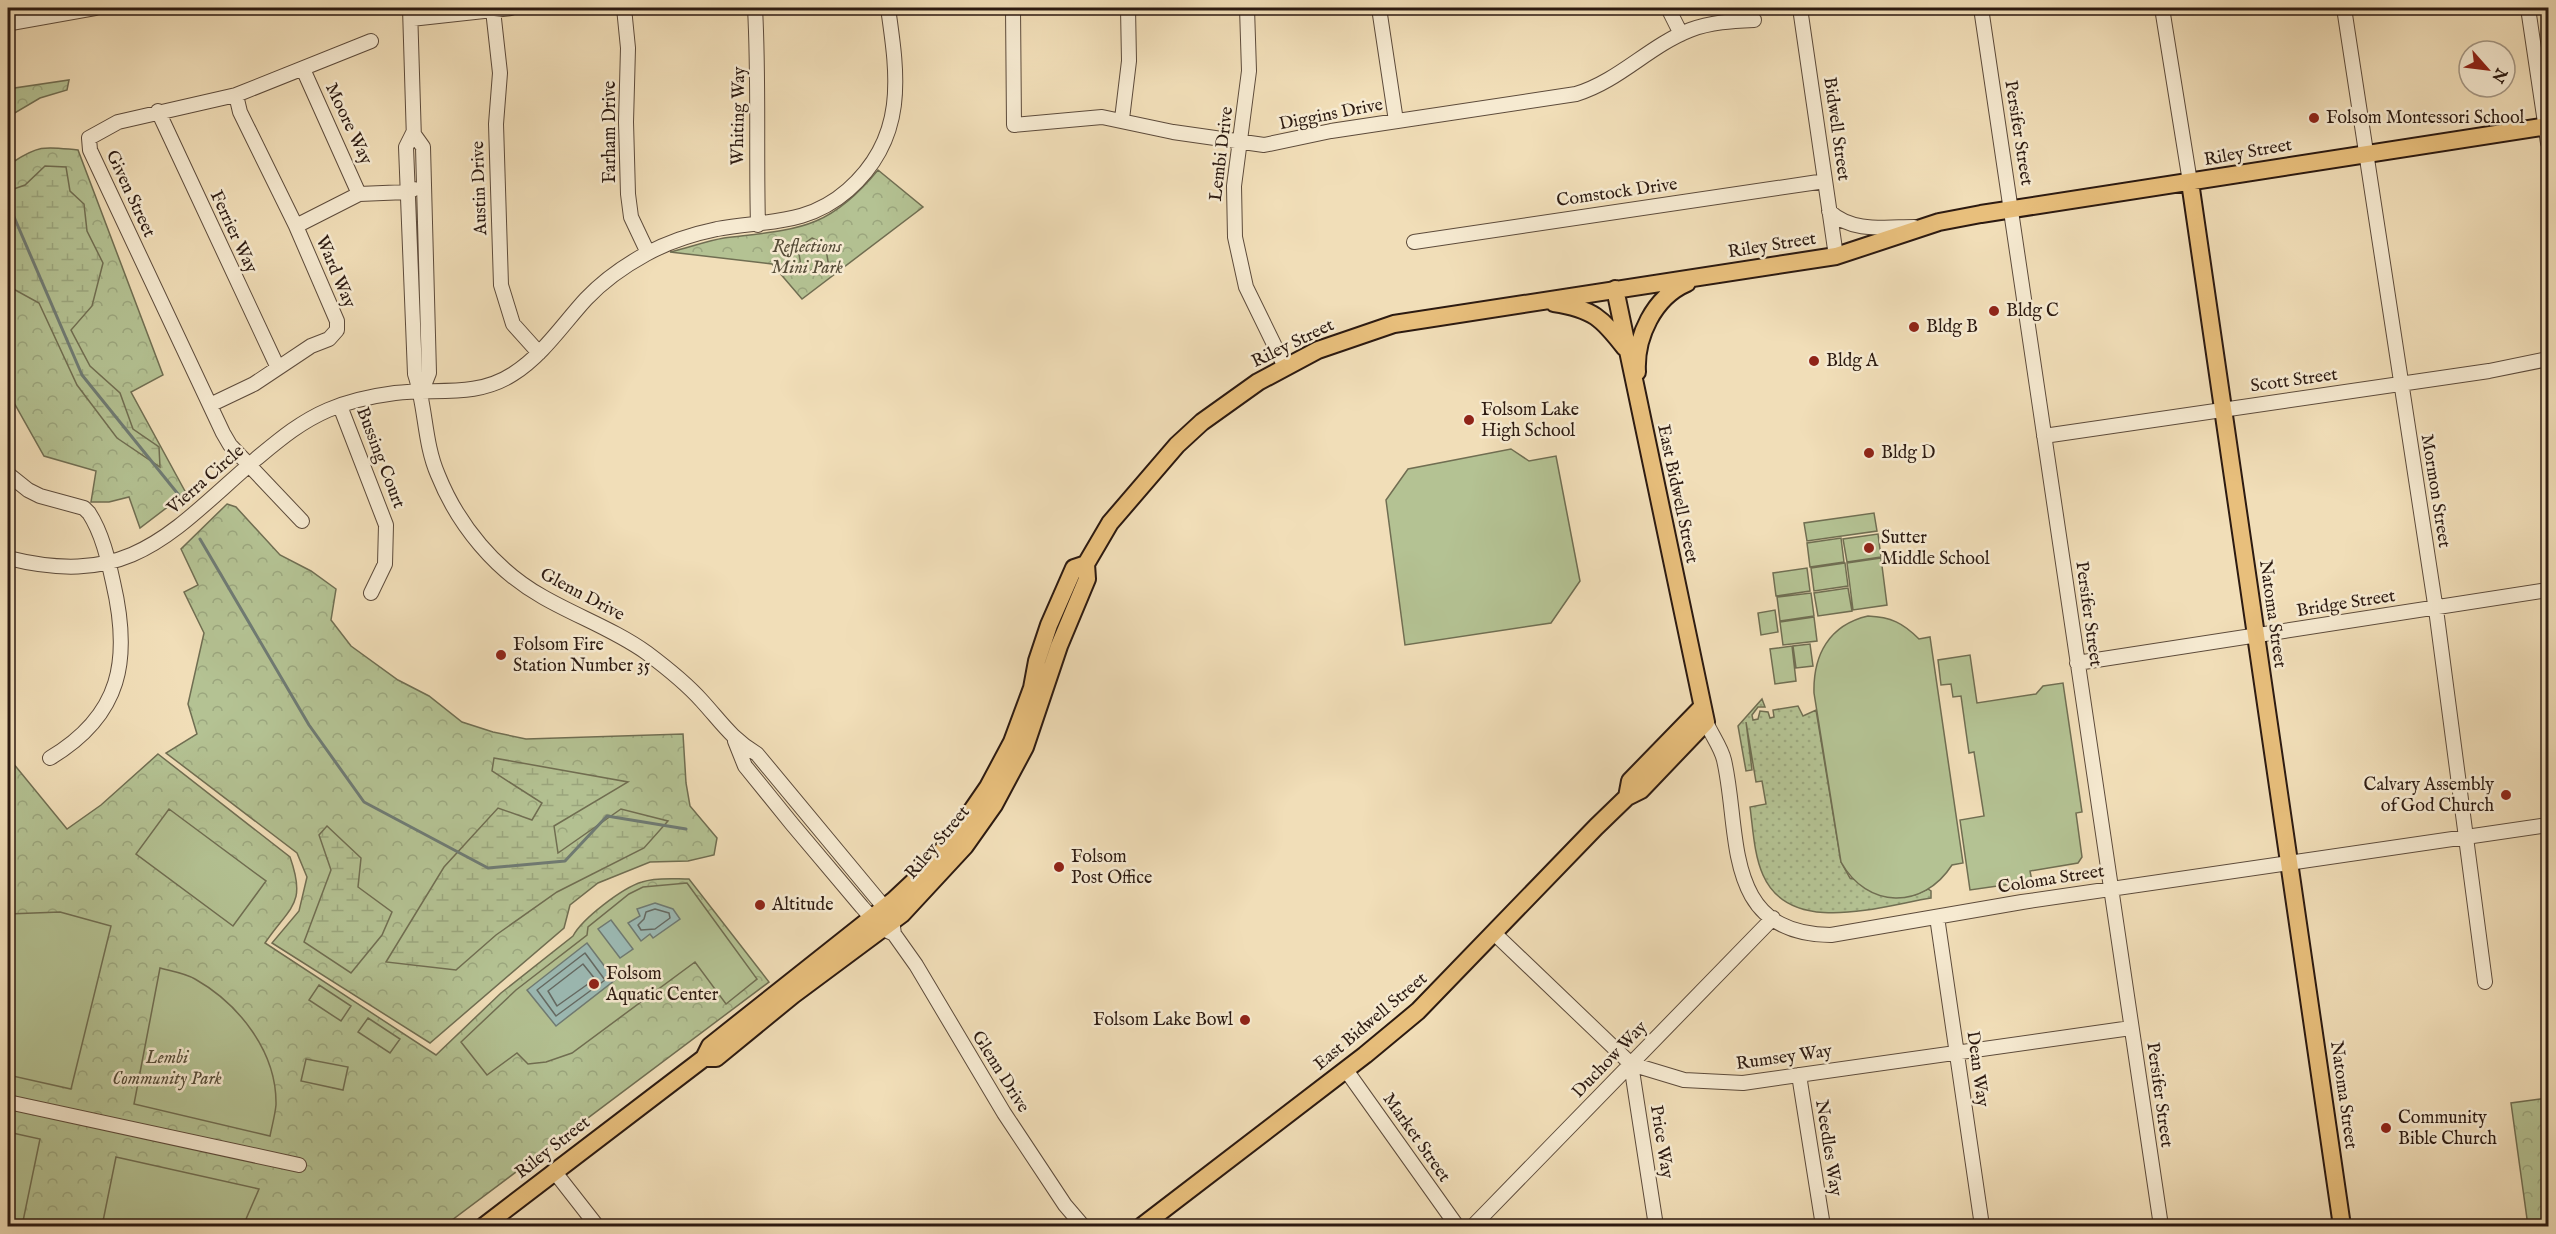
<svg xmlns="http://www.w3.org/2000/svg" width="2556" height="1234" font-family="'IM FELL English',serif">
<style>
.grass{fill:url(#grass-dots);stroke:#706e52;stroke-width:1.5}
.forest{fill:url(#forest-crowns);stroke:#706e52;stroke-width:1.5}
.wetland{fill:url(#wetland-marsh);stroke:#706e52;stroke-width:1.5}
.garden{fill:#b4c293;stroke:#706e52;stroke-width:1.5}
.water{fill:#9cbbb6;stroke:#6f7b74;stroke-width:1.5}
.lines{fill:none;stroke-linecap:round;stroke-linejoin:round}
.shore{stroke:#646a64;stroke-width:1.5}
.stream{stroke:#6f7b74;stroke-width:3}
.minor-casing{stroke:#5d4b3b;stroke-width:16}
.major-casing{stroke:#2c1a11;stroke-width:20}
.minor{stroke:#f6ead1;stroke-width:14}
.major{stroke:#e8bf7c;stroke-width:16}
.poi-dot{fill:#8f2418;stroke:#f6ead1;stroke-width:2}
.labels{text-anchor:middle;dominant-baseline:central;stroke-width:5;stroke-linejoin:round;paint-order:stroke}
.street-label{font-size:18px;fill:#2c1a11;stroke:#f6ead1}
.poi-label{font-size:18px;fill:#2c1a11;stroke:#f6ead1;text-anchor:start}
.park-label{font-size:18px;font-style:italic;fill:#554c38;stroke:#f6ead1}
</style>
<defs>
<pattern id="grass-dots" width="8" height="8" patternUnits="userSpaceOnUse" patternTransform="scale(1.5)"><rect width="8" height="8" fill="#b4c293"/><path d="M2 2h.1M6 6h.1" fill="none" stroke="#9ba67e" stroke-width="1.8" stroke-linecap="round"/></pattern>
<pattern id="forest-crowns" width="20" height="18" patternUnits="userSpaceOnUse" patternTransform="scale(1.5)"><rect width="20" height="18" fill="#b4c293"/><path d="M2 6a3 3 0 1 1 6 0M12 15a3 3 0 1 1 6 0" fill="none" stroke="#9ba67e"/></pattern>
<pattern id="wetland-marsh" width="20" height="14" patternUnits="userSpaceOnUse" patternTransform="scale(1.5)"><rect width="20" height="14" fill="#b4c293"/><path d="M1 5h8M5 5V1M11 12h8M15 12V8" fill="none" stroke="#9ba67e"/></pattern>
</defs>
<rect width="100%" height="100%" fill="#f1deb8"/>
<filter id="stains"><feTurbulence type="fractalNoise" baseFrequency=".00333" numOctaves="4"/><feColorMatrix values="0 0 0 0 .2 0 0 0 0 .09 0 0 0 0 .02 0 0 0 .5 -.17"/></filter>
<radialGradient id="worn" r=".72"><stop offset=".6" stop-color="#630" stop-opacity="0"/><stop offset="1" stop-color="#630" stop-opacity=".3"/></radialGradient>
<path class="grass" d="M1762,699L1765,707H1758L1752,715L1753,720L1758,719L1760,711L1768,712L1770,718L1774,717L1773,710L1798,706L1803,716L1816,710L1841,862L1850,878L1915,895L1928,889L1931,891V898C1881,906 1790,937 1763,875C1754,855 1753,829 1750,807L1766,804L1762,781L1756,782L1746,722L1752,770L1746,771L1738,726Z"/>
<path class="forest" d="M69,80L67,90L40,98L8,117V89Z
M8,147L13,162C41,144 46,147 78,150L163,375L131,392L186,493L140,528L129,497L109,502H91L96,471L44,456L8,392Z
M878,170L923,207L802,299L772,264L670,252C688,248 706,241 724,238C797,229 828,231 878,170Z
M227,504L236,507L280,555L311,571L336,589L331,620L351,646L398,680L429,696L462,722L493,732L526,739L683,734L686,783L690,806L717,838L714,855L688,861L650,862L598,883L570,905L564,928L430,1043L272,943L299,911L307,877L297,853L166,753L197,734L188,704L204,633L184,592L198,585L181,549Z
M158,754L290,857C307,905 290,906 265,943L436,1055L501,993L573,936C582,919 622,888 642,882C656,877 674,879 689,879L769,982L444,1226H8V757L67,829L101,805Z
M2548,1098V1226H2528L2511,1103Z"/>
<path class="wetland" d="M45,166L66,167L70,191L84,204L87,231L103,263L92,306L71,330L90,366L120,393L133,429L159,447L160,467L117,438L77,385L39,303L8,286V191L25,185Z
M494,758L628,782L554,826L558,853L621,809L668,821L644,848L557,892L496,935L456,970L386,962L444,867L498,808L532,820L542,803L492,771Z
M327,826L361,858L358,887L392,912L382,935L351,973L304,942L331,870L319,835Z"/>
<path class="garden" d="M812,238L825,244L829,267L802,272L798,248Z
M1511,449L1529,461L1556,456L1580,581L1551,623L1405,645L1386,500L1408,469Z
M1874,513L1877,531L1807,541L1804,523Z
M1878,534L1881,557L1847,562L1843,539Z
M1841,538L1844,562L1810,567L1807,543Z
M1881,558L1887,605L1853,610L1847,563Z
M1845,563L1848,586L1814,591L1811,568Z
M1807,568L1810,591L1776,596L1773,573Z
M1848,588L1852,611L1818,616L1814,593Z
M1811,593L1814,616L1780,621L1777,597Z
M1775,610L1778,632L1761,635L1758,613Z
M1868,616C1891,617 1903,623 1919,639L1930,637L1963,863L1952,865C1923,910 1867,909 1841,862L1814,693C1813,655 1829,625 1868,616Z
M1814,617L1817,641L1783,645L1780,622Z
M1810,644L1813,666L1796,668L1793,646Z
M1792,646L1796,681L1775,684L1770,649Z
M1970,655L1977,703L2036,694L2043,686L2063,683L2082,812L2076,813L2082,857L2078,863L2030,871L2032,881L1970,890L1960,820L1984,816L1974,752L1969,753L1961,696L1953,697L1951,684L1941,685L1938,660Z
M169,809L266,881L233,926L136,854Z
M687,883L757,979L726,1004L695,962L572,1053L546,1062L528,1064L517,1053L487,1075L461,1042L516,990L587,935L588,927L629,894L643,887Z
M60,912L111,926L71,1089L8,1075V914Z
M160,968C171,971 185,973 195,979C239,1004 277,1052 276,1105C275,1115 272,1126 270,1136L134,1104Z
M319,985L351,1006L341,1021L309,1000Z
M368,1018L400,1039L390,1053L358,1032Z
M306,1059L348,1067L343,1090L301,1081Z
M8,1132L40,1139L22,1226H8Z
M116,1157L259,1189L243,1226H102Z"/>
<path class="water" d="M655,903L673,909L680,919L653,938L650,934L641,941L628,923L640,916L637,909Z
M611,920L633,949L620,958L598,929Z
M587,943L615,980L556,1026L527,990Z"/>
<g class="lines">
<path class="shore" d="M655,909L669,913L670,918L655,929L641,930L638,925L644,919L646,912Z
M585,953L605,980L556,1016L537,990Z
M583,964L595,979L557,1006L548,991Z"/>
<path class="stream" d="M8,203L82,375L182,499
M200,539L309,725L364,802L488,868L565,861L607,816L686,829"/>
<defs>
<path id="minor" d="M410,8L414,140
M624,8L628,48L626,122L628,194L631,217L648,253
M755,8C759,80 756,152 758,225
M1013,8L1014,125L1102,117L1173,132L1264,145L1331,131L1576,94C1619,81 1649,46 1690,30C1711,22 1732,21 1754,20
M1247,8L1249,71L1234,186L1235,237L1246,287L1285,367
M1379,8L1396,121
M1668,8L1681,34
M1800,8L1836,256
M1981,8L2161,1226
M2162,8L2190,182
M2344,8L2437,617L2485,982
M2528,8L2548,143
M493,10L500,73L496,124L501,285L513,324L539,353
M411,19L511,8
M11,23L95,8
M303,69L359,194
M158,111L278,368
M1122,119L1129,61L1128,8
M413,133L406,147L415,374C426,407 424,443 438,475C458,525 496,571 543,597C578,617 615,630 647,653C667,668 686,683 702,701C722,723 731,738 757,754L884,907L892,920L894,934
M413,133L423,147L429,373L421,393
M1829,211C1852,233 1886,227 1914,227
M296,226L359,194L407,192L414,189
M1414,242L1825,181
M210,405L254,384L311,346L329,339L337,330V321L296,226L240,112L236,95
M340,406L386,525L385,564L371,593
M2044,436L2489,371L2548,359
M8,474L28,490L40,496L84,508L89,513C102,533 108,559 113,582C131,659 122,715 50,758
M302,521L230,445L223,433L90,150L89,138L118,122L236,95L371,41
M8,558C132,589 171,532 256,459C279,440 300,422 328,410C349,401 372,396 395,393C436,388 476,398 513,374C543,355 563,324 586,299C603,281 624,266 646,254C668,242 693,234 717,229C766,220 807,226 848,190C907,138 898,77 888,8
M2077,663L2548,590
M1706,722C1711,734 1721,747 1724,760C1741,833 1721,934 1831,935L2022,902L2548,825
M735,741L745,766L792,824L862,907L881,928L894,934L916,965L1004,1113L1065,1205L1083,1226
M1937,917L1982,1226
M1494,933L1631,1064L1684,1080L1743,1083L2131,1028
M1631,1064L1656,1226
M1346,1070L1457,1226
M1799,1075L1823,1226
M8,1102L299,1165
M554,1171L597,1226
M1473,1226L1773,918"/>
<path id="major" d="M2190,182L2342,1226
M1554,303C1593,309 1602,318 1625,348
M1637,372C1635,337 1654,297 1687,283
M1627,797L1630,781L1702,707
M704,1058H716L793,995L902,914L965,846L994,805L1025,747L1059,646L1087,579L1086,564L1110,523L1177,445L1202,422L1258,382L1318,350L1394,324L1836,256L1939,222L1981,214L2548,126
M484,1226L704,1058L710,1046L894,900L927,869L955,835L988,787L1012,742L1032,688L1037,661L1049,625L1074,568L1086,564
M1142,1226L1365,1055L1418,1011L1596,827L1627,797L1641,790L1706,722L1615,289"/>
</defs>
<use href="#minor" class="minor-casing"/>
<use href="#major" class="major-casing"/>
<use href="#minor" class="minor"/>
<use href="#major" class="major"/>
</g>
<g class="poi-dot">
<circle cx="2314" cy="118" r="6"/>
<circle cx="1994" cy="311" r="6"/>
<circle cx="1914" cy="327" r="6"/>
<circle cx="1814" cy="361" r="6"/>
<circle cx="1469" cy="420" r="6"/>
<circle cx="1869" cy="453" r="6"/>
<circle cx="1869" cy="548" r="6"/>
<circle cx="501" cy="655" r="6"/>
<circle cx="2506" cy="795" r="6"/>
<circle cx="1059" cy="867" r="6"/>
<circle cx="760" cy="905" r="6"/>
<circle cx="594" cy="984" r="6"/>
<circle cx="1245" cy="1020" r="6"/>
<circle cx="2386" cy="1128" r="6"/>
</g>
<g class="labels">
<g class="street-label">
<text transform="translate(1331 115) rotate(-11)">Diggins Drive</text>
<text transform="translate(739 116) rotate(-89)">Whiting Way</text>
<text transform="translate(348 124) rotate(65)">Moore Way</text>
<text transform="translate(1836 129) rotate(82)">Bidwell Street</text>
<text transform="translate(610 132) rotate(-90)">Farham Drive</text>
<text transform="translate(2018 133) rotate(81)">Persifer Street</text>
<text transform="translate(2248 153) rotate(-10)">Riley Street</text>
<text transform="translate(1222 154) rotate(-83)">Lembi Drive</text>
<text transform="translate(480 188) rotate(-92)">Austin Drive</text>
<text transform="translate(1617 193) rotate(-8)">Comstock Drive</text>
<text transform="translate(130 194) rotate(65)">Given Street</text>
<text transform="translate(233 232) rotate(65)">Ferrier Way</text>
<text transform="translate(1772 246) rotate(-9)">Riley Street</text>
<text transform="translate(335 272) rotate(67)">Ward Way</text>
<text transform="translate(1293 344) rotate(-26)">Riley Street</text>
<text transform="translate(2294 381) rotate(-8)">Scott Street</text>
<text transform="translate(380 458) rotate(69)">Bussing Court</text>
<text transform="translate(206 480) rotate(-41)">Vierra Circle</text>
<text transform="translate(2435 491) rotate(81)">Mormon Street</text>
<text transform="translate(1677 494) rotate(78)">East Bidwell Street</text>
<text transform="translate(582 595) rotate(28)">Glenn Drive</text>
<text transform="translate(2346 604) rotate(-9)">Bridge Street</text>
<text transform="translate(2088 614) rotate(82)">Persifer Street</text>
<text transform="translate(2272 614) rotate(82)">Natoma Street</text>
<text transform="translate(938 843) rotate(-50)">Riley Street</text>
<text transform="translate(2051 880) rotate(-9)">Coloma Street</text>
<text transform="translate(1371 1022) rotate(-40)">East Bidwell Street</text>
<text transform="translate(1784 1058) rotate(-8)">Rumsey Way</text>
<text transform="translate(1610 1060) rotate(-46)">Duchow Way</text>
<text transform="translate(1977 1069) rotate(82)">Dean Way</text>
<text transform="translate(1000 1072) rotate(58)">Glenn Drive</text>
<text transform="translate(2159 1095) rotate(82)">Persifer Street</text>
<text transform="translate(2343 1095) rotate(82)">Natoma Street</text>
<text transform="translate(1416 1138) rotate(55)">Market Street</text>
<text transform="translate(1661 1142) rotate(81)">Price Way</text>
<text transform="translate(553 1148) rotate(-38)">Riley Street</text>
<text transform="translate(1828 1148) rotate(81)">Needles Way</text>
</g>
<g class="poi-label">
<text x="2326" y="118">Folsom Montessori School</text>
<text x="2006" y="311">Bldg C</text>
<text x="1926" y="327">Bldg B</text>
<text x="1826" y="361">Bldg A</text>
<text x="1481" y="410">Folsom Lake<tspan x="1481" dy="21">High School</tspan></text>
<text x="1881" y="453">Bldg D</text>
<text x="1881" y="538">Sutter<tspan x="1881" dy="21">Middle School</tspan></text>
<text x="513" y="645">Folsom Fire<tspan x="513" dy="21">Station Number 35</tspan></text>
<text x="2494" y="785" text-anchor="end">Calvary Assembly<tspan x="2494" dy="21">of God Church</tspan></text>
<text x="1071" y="857">Folsom<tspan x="1071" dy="21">Post Office</tspan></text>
<text x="772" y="905">Altitude</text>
<text x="606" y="974">Folsom<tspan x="606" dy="21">Aquatic Center</tspan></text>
<text x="1233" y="1020" text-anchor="end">Folsom Lake Bowl</text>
<text x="2398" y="1118">Community<tspan x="2398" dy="21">Bible Church</tspan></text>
</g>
<g class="park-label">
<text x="807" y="247">Reflections<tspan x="807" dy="21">Mini Park</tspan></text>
<text x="167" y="1058">Lembi<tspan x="167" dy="21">Community Park</tspan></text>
</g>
</g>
<rect width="2556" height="1234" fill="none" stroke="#f1deb8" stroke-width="30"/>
<rect x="9" y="9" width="2538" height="1216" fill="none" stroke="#2c1a11" stroke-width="3"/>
<rect x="15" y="15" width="2526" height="1204" fill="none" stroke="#2c1a11" stroke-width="1.5"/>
<g transform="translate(2487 69) rotate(118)"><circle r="28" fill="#f6ead1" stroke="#a59784" stroke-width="1.5"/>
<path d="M0-4.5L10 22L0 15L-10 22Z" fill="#8f2418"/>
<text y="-9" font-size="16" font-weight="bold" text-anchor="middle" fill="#2c1a11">N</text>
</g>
<rect width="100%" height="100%" filter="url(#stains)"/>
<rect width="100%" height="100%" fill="url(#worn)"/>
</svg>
